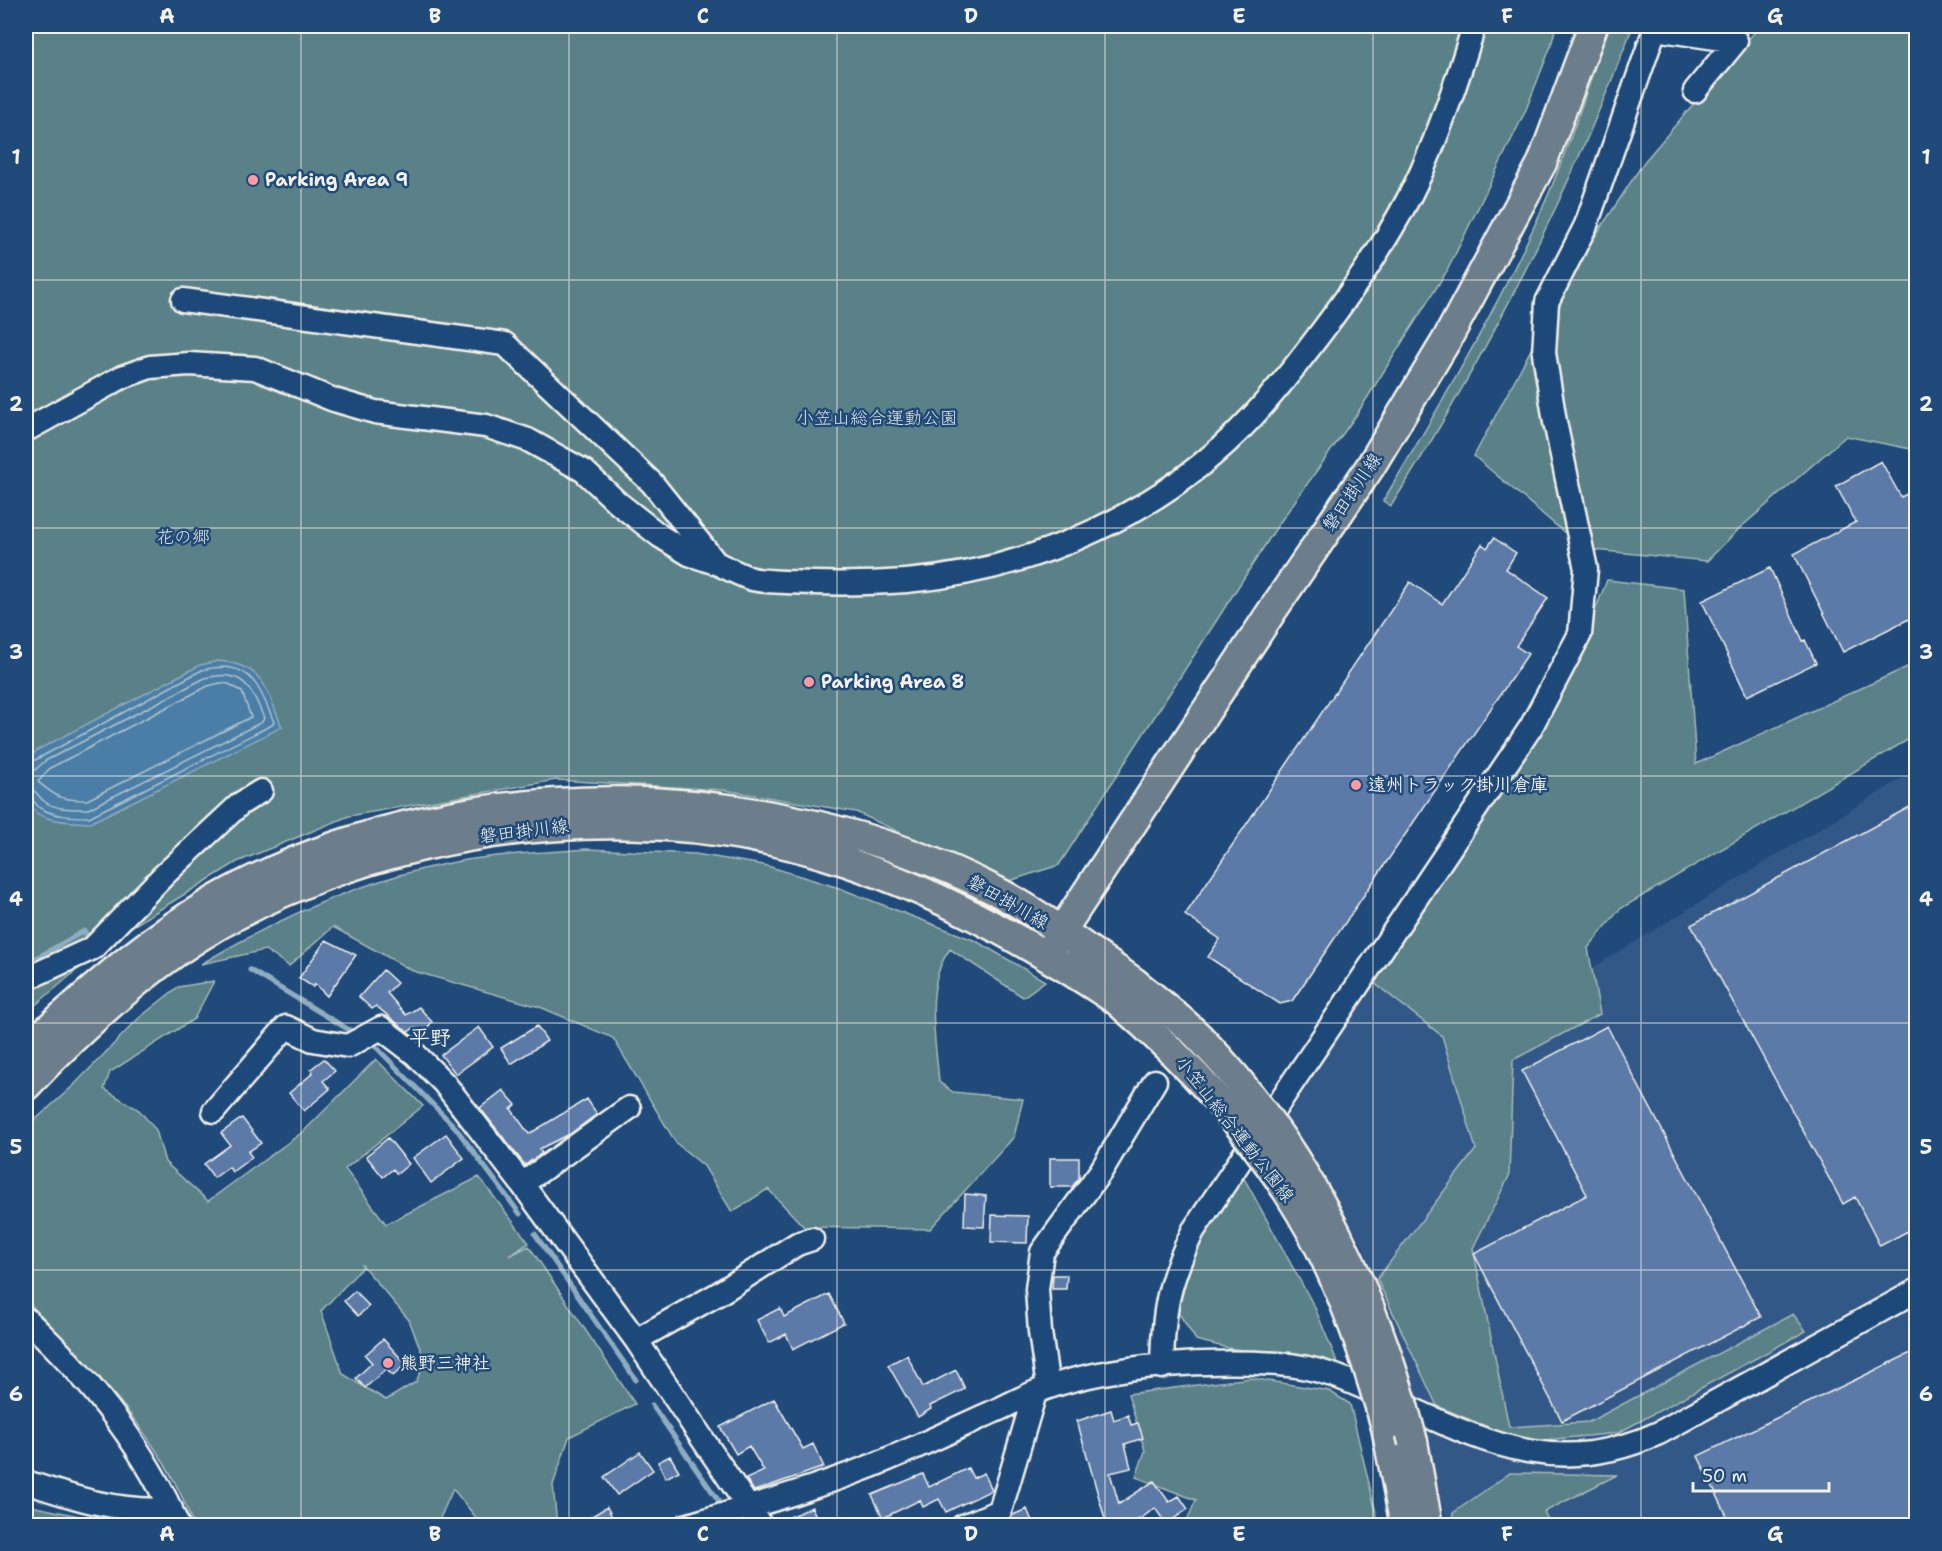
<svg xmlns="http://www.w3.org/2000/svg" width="1942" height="1551" font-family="'Shantell Sans','Klee One',sans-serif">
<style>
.built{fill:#315888}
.green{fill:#5a8187;stroke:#a7b9b8;stroke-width:1.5;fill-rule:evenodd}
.water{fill:#4b7ea6;stroke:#8facc0;stroke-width:1.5}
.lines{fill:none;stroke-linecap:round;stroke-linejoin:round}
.shore{stroke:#b0c3ce;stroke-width:1.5}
.stream{stroke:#8facc0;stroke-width:5}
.building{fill:#5b7aa8;stroke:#f4f1e8;stroke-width:1.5}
.minor-casing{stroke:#f4f1e8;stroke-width:27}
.major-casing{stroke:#f4f1e8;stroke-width:33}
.minor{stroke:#1f4a7a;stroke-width:22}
.major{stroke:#6c7d8b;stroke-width:28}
.major-bridge-casing{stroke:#f4f1e8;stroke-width:33;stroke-linecap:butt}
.major-bridge{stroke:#6c7d8b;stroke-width:28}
.grid{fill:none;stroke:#f4f1e8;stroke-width:1.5;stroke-opacity:0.55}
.poi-dot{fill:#ff9aa2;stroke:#1f4a7a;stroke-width:2}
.labels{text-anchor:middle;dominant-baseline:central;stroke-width:5;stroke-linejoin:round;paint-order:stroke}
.poi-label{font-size:18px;font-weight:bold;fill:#f4f1e8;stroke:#1f4a7a;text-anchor:start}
.park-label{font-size:18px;fill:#dde0d9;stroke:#1f4a7a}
.street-label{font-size:18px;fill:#f4f1e8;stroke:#1f4a7a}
.quarter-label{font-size:21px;font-weight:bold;fill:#f4f1e8;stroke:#1f4a7a}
.neatline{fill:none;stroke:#f4f1e8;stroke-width:2}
.grid-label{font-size:20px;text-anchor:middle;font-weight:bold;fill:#f4f1e8}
</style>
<rect width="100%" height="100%" fill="#1f4a7a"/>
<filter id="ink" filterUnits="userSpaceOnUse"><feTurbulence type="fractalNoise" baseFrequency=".0167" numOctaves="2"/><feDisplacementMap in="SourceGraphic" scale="12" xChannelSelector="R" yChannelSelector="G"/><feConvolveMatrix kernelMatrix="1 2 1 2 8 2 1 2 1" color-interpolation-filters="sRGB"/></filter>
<g filter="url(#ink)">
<path class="built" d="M1916,770V1525H1446L1445,1513L1363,1246L1287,1117L1393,950L1598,1012L1592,968Z"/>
<path class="green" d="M26,26H1556L1551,46L1525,112L1447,271L1357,414L1278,525L1059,865L1006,882L856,812L724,790L556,780L349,816L237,862L128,929L134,922L26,1013Z
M1609,26H1633C1569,194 1488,354 1391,506L1383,501C1443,401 1503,300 1549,193C1572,139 1590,81 1609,26Z
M1736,26H1916V450L1846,436L1739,529L1707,561L1584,549L1474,456L1575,267L1644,162L1759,27Z
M1607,580L1684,589L1696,764L1916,663V735L1620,909L1588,948L1600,1014L1513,1060L1509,1176L1473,1248L1509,1427L1589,1422L1793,1314L1806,1331L1618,1433L1524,1442L1437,1406L1377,1279L1476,1149L1442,1036L1373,982L1565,688Z
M587,849L695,854L764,865L839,888L976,941L1045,981L1023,997L950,949C923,985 936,1040 939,1082L953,1092L1023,1099L1014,1137L930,1229L804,1227L768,1189L732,1212L704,1166L676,1143L613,1038L540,1007L413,971L333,927L289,966L265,950L201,964C278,918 361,880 450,863C495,854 541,853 587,849Z
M214,981L194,1019L110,1072L104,1089L139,1110L156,1130L165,1162L208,1201L304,1131L376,1059L423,1106L345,1169L386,1224L479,1177L529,1243L509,1256L529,1246L635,1404L569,1437L553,1485L557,1525H482L453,1489L437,1525H193C166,1441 87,1362 26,1300V1128L74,1085L139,1018L178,987ZM362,1265L409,1320L425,1361L416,1382L386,1400L343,1374L321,1311L362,1268Z
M1244,1178L1315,1308L1338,1364L1228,1348L1196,1340L1178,1312L1192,1255Z
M1251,1378L1329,1391L1350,1404L1379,1525H1185L1196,1500L1136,1477L1145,1451L1128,1394Z
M1510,1473H1511L1617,1475L1544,1512L1551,1525H1454L1453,1513Z
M26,1505L122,1525H26Z"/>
<path class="water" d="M218,661C265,665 266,689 282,727L90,823C70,822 29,823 26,796C24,786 26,774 26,763L37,750L200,665Z"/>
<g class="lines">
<path class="shore" d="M220,683L229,684L242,692L251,717L87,800C60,800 58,798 38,782L50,768L208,686Z
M26,765L202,670C250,658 258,684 274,722L272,725L89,817C73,817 55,817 40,808C34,804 34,797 26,796
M26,772L34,771L45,761L205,678C243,668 251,687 264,718L262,722L88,809C74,809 57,810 45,802C37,796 37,789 26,789"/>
<path class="stream" d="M26,964L84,931L89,938
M250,970L351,1031
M367,1041L377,1048L455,1127L520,1214
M535,1234L636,1380
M652,1405L718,1500"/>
</g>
<path class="building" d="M1881,461L1901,497L1917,489V615L1843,652L1794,554L1856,522L1836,486Z
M1494,538L1516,553L1506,569L1548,598L1516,646L1528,654L1292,1001L1280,1004L1208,957L1220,939L1185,915L1410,582L1442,604L1482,544L1487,548Z
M1770,568L1803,641L1805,640L1816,663L1747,696L1702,601Z
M1917,803V1226L1880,1246L1855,1197L1843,1204L1691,925Z
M326,940L356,955L327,996L315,984L313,987L299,978Z
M383,970L397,983L387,993L406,1015L419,1007L432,1022L422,1034L414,1028L408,1032L376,1006L372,1009L359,997Z
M537,1026L547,1041L511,1064L501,1048Z
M1607,1026L1761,1317L1562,1421L1474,1254L1587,1195L1522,1071Z
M479,1027L493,1047L456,1074L441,1055Z
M324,1059L335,1071L323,1081L330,1089L304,1111L289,1093L313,1073L311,1069Z
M503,1090L516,1105L511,1109L529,1134L587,1099L597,1114L570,1134L539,1149L542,1153L525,1165L480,1108Z
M242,1118L261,1143L248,1152L252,1157L232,1172L229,1167L214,1178L204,1164L230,1145L221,1133Z
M446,1134L464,1158L431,1183L413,1158Z
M388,1138L409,1164L397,1174L393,1169L383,1177L366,1156Z
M1050,1158H1079V1178L1072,1187H1050Z
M965,1194L986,1196L984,1227L964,1226Z
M992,1215L1028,1216L1027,1243L991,1242Z
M1053,1275H1067L1066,1289H1052Z
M355,1291L369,1306L358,1316L344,1301Z
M829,1294L844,1323L793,1349L786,1334L769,1343L757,1320L780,1308L784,1317Z
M383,1339L406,1364L393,1376L386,1369L365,1388L356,1378L372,1363L365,1355Z
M1917,1350V1526H1732L1698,1456Z
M907,1355L923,1387L956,1370L965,1389L930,1406L931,1409L918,1417L888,1365Z
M774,1399L803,1449L813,1444L824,1467L754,1491L746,1479L764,1471L749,1446L736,1454L720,1427Z
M1111,1410L1114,1420L1128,1415L1131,1425L1138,1423L1143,1438L1125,1444L1131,1468L1110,1473L1119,1504L1154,1481L1169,1502L1179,1496L1188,1509L1166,1524L1155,1508L1140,1519L1118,1526H1107L1077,1421Z
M640,1452L653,1470L617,1495L604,1477Z
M670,1456L679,1471L666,1478L658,1462Z
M968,1468L973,1478L984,1473L992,1490L946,1512L939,1499L923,1507L920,1500L883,1518L872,1495L923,1474L929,1487Z
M607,1507L617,1526H575Z
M812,1507L820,1526H774V1524Z
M1027,1509L1034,1526H1000L1013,1515Z"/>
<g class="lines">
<defs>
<path id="minor" d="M1655,29L1736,41L1695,91
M26,430L122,377L150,367L189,364L255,368L334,400L375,412L486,426L528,440L584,471L618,503L660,536L689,554L716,563L652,483L505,344L183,300
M716,563C727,568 738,574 749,578C760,582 774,581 786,582C826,584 866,584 906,581C1035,570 1163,513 1252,417C1280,387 1306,353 1331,319C1365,273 1397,225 1421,173C1442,125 1459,75 1474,26
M26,979L93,948L164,875L240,804L261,791
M214,1111L286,1027L313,1040L348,1046L381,1028L415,1054L444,1083L522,1184L636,1340L761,1526
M522,1184L629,1108
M26,1319C89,1378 144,1445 178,1526
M636,1340L718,1294L797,1244L812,1239
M1162,1367C1163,1310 1168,1283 1193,1231L1531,727L1580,634L1586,569L1555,422L1544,353L1547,302L1586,225L1656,26
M1048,1387L1040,1332L1037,1289L1042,1252L1101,1171L1155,1081
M26,1482C74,1498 120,1513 171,1509
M685,1526C745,1508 807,1491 866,1468C910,1451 954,1429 997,1410C1014,1402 1031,1393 1049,1387C1117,1364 1206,1360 1278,1364C1317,1366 1350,1381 1385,1397C1481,1440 1553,1481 1659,1433L1916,1291
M963,1526L1000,1511L1035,1393"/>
<path id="major" d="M1051,947L1272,611L1370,467L1446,341L1542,163L1593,26
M26,1049C93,988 162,925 245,884C474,770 769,775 996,891C1044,916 1089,951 1134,982
M26,1086C73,1036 122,990 179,950C356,829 620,791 825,855C930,887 1025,940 1116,1000
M1386,1427L1405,1526
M1413,1442L1428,1526"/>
</defs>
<use href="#minor" class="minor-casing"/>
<use href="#major" class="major-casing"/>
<use href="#minor" class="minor"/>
<use href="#major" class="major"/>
<defs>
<path id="major-bridge" d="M1134,982C1156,1000 1180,1018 1200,1038C1309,1150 1374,1292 1413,1442
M1116,1000C1196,1069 1272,1153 1320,1248C1349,1306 1368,1366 1386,1427"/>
</defs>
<use href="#major-bridge" class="major-bridge-casing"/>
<use href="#major-bridge" class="major-bridge"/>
</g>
</g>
<path class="grid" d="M301,26V1526M569,26V1526M837,26V1526M1105,26V1526M1373,26V1526M1641,26V1526M26,280H1916M26,528H1916M26,776H1916M26,1023H1916M26,1270H1916"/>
<g class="poi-dot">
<circle cx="253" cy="180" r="6"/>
<circle cx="809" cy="682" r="6"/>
<circle cx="1356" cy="785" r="6"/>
<circle cx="388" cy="1363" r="6"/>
</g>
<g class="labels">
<g class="poi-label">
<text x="265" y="180">Parking Area 9</text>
<text x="821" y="682">Parking Area 8</text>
<text x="1368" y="785">遠州トラック掛川倉庫</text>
<text x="400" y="1363">熊野三神社</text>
</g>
<g class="park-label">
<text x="877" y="418">小笠山総合運動公園</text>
<text x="183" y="537">花の郷</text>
</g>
<g class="street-label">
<text transform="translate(1352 492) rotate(-56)">磐田掛川線</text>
<text transform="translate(524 831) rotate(-7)">磐田掛川線</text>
<text transform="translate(1008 902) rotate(30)">磐田掛川線</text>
<text transform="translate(1235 1129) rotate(52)">小笠山総合運動公園線</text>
</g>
<g class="quarter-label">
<text x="430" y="1038">平野</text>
</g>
</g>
<rect width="1942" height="1551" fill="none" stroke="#1f4a7a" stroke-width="66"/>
<path d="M1693 1482v9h136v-9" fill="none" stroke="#f4f1e8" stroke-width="3"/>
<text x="1702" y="1482" font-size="18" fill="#f4f1e8" stroke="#1f4a7a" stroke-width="4.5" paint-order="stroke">50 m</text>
<rect x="33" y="33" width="1876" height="1485" class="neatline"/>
<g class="grid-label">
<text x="167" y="23">A</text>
<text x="435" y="23">B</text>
<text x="703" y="23">C</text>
<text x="971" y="23">D</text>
<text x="1239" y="23">E</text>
<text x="1507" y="23">F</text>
<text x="1775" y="23">G</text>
<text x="16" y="164">1</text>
<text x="1926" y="164">1</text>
<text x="16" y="411">2</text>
<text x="1926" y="411">2</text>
<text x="16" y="659">3</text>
<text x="1926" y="659">3</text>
<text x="16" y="906">4</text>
<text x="1926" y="906">4</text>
<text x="16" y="1154">5</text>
<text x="1926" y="1154">5</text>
<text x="16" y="1401">6</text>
<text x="1926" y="1401">6</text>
<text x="167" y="1541">A</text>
<text x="435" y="1541">B</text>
<text x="703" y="1541">C</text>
<text x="971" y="1541">D</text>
<text x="1239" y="1541">E</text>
<text x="1507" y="1541">F</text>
<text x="1775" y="1541">G</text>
</g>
</svg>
